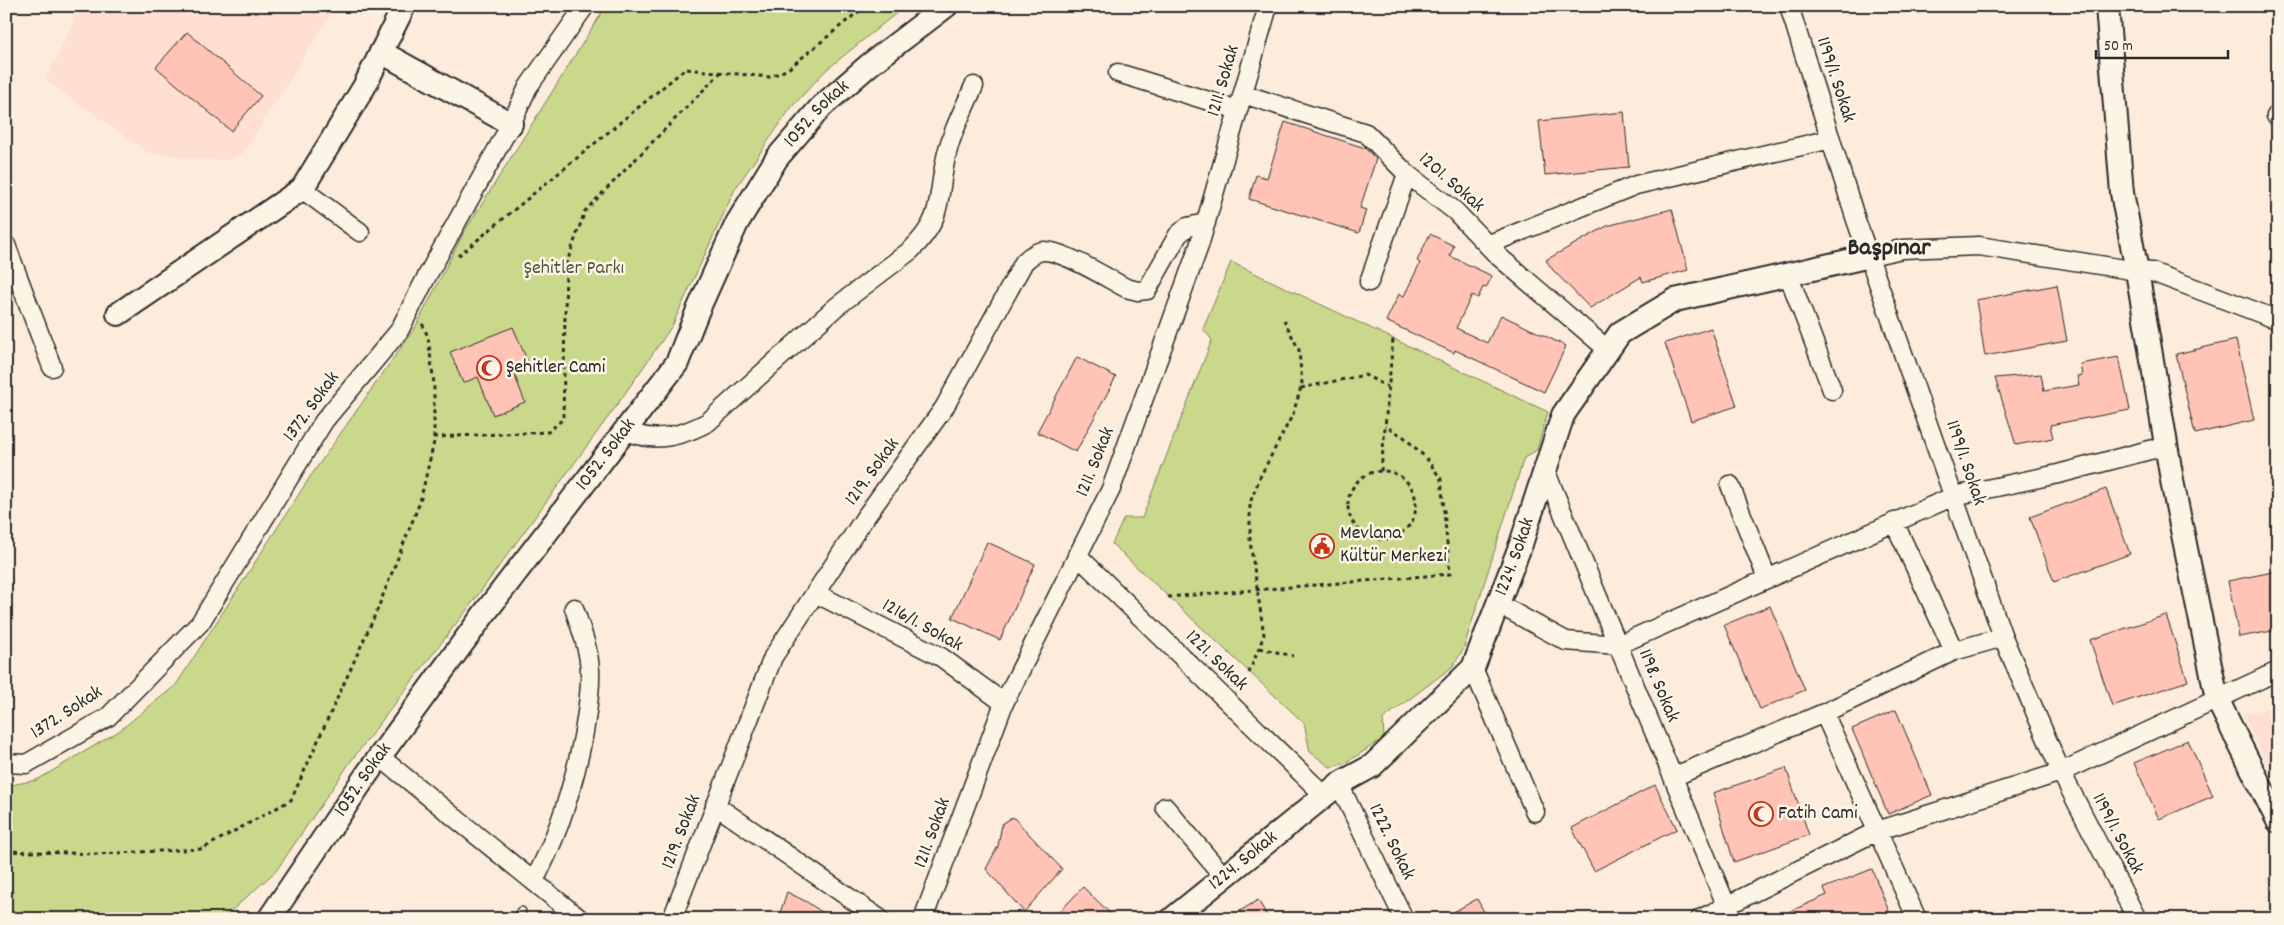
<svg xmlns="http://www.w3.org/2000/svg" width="2284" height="925" font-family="Dekko,sans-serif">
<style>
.built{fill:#fedfd1}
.green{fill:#cad88b;stroke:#7a825b}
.building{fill:#ffc4b6;stroke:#2b2b2b}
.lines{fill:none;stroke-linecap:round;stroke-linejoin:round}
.service-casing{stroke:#2b2b2b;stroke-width:12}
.minor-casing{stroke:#2b2b2b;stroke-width:21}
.tertiary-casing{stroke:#2b2b2b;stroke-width:26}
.path{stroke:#2b2b2b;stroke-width:3;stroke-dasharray:4 4;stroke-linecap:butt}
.service{stroke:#fcf5e5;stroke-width:9}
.minor{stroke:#fcf5e5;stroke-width:18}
.tertiary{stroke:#fcf5e5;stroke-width:22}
.labels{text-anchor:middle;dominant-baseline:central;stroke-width:5;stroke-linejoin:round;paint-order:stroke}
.street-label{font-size:20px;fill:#2b2b2b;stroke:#fcf5e5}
.park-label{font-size:20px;fill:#535643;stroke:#fcf5e5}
.poi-label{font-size:20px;fill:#2b2b2b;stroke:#fcf5e5;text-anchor:start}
.district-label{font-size:25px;font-weight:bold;fill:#2b2b2b;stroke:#fcf5e5}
</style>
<rect width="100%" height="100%" fill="#fdebdc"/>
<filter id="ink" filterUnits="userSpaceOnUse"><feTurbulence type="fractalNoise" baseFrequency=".02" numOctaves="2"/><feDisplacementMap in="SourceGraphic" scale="10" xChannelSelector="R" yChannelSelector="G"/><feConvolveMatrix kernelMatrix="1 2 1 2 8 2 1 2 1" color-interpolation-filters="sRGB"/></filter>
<g filter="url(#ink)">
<path class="built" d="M81,6H336L243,153L223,161L149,153L46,80Z
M2278,705V784L2243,715Z"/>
<path class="green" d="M606,6H905L825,71L791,108L735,189L672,326L617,405L475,599L351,761L276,871L222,919H6V786L37,780L119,731L176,685L310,477L416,326L463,234Z
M1231,262L1548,412L1537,450L1524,458L1463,650L1452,667L1383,719L1384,738L1344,764L1330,767L1310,752L1304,723L1112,544L1124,518H1142L1212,340L1203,329Z"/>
<path class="building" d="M187,32L261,96L231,131L156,67Z
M1624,112L1629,167L1545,175L1539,121Z
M1285,122L1365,148L1376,159L1360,208L1366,210L1359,233L1249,199L1256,175L1267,178Z
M1672,209L1688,270L1643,282L1641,277L1590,308L1552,269L1546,260L1607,226Z
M1430,234L1454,246L1450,256L1492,276L1486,288L1483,287L1478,298L1472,295L1456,328L1487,343L1501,315L1566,346L1544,392L1455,350L1454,353L1386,321L1399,294L1404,296L1420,263L1417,261Z
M2057,285L2067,341L1985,356L1976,300Z
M513,327L529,365L513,371L525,402L493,415L478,377L463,383L450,352Z
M1711,328L1737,406L1691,421L1665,343Z
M2236,340L2254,420L2195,434L2176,354Z
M1077,357L1116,377L1076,452L1037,432Z
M2119,357L2130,410L2050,425L2053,438L2016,445L1995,378L2041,374L2044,391L2079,385L2077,376L2082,375L2080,364Z
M2106,489L2130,554L2054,582L2030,517Z
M987,542L1035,564L1000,640L952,618Z
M2278,571V630L2239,637L2228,581Z
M1770,606L1805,690L1760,709L1724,625Z
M2166,615L2188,681L2112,706L2090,640Z
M1896,710L1932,795L1888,814L1852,729Z
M2188,740L2213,796L2159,819L2134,763Z
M1786,768L1809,835L1734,862L1713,793Z
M1655,785L1677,829L1594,871L1572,828Z
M1013,817L1062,869L1024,912L986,869L998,846L1002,824Z
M1872,869L1892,919H1773L1827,895L1824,888Z
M1083,887L1116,919H1053Z
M787,892L807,902L832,919H778Z
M1477,899L1488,919H1441Z
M1258,900L1269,919H1227Z"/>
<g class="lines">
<defs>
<path id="service" d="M518,919L521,912"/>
<path id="minor" d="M1789,6L1856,220L2003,637L2061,772L2137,919
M1118,73L1238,110
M1243,94L1366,133L1407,174L1455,211L1497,255L1607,349
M2276,116L2278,117
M302,189L360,232
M6,245L52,367
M1487,245L1636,185L1831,139
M1870,256L1902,249L1979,246L2137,271L2152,272L2278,320
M1788,274L1832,390
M1369,282L1407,174
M627,431C654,444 682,436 708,422L836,307L911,250C943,219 937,201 945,162C950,135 963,111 974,86
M1545,470L1732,919
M1730,485L1767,578
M1894,522L1954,651
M1077,555L1325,796
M815,593L941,657L1004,703
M1498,604L1566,641L1618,645L1954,496L2058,474L2165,446
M1473,668L1535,812
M1824,713L1917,919
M380,757L580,919
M6,763L26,764L108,717L200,623L324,421L399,331L427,276L511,124L528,87L585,6
M1673,777L1824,713L1954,651L2003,637
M1339,784L1404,919
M715,805L880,919
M1165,807L1224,877
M534,881C559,834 574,785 584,732C587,712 591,692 590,671C589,649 581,629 574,608
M672,919L773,657L864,519L944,408L1024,262C1029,257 1036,251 1044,251C1064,251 1107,278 1126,288L1138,291L1147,290L1178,235L1187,227L1206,223
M923,919L1004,703L1111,489L1199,246L1268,6
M1700,919L1877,831L2061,772L2278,671"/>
<g id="tertiary">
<path d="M2107,6L2122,193L2137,271L2173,486L2217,699L2278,821"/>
<path d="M381,52L511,124"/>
<path d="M118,314L302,189L364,87L404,6"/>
<path id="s1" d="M269,919L367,774L484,614L677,363L698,310L737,223L777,158L821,107L869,65L946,6"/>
<path id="s2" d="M1172,919L1339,784L1372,766L1473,668L1521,544L1563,415L1620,333L1675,300L1870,256"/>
</g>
</defs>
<use href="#service" class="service-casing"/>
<use href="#minor" class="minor-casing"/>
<use href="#tertiary" class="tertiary-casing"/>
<path class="path" d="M458,256L685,69L770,77L788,69L865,6
M1301,388L1365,375L1388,387
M434,437L548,432L563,419L566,265L585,211L721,72
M1348 505a34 34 0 1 1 68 0a34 34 0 1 1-68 0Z
M1381,471L1393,339
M1168,597L1450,574L1441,479L1427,459L1404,437L1385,426
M1260,648L1293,656
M1249,673L1264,635L1250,541V503L1260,477L1293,414L1302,384L1299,350L1284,320
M6,851L97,854L202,849L291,800L376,613L420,502L434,442V384L428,337L422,323"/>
<use href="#service" class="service"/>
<use href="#minor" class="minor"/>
<use href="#tertiary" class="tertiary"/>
</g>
</g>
<defs>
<symbol id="mosque-ring" viewBox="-11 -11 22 22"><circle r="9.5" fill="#fcf5e5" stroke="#c8321e" stroke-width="1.5"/><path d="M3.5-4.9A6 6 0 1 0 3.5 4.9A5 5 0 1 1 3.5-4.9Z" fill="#c8321e"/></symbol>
<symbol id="civic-ring" viewBox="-11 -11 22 22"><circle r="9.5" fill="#fcf5e5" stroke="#c8321e" stroke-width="1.5"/><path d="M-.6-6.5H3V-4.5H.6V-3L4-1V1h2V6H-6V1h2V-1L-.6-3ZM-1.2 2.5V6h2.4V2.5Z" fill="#c8321e"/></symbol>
</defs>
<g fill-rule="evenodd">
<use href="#mosque-ring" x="475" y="354" width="28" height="28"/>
<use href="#civic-ring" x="1308" y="532" width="28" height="28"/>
<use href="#mosque-ring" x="1747" y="800" width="28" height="28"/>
</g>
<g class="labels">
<g class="street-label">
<text transform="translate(1835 80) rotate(72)">1199/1. Sokak</text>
<text transform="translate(1224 81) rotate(-74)">1211. Sokak</text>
<text stroke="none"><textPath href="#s1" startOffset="978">1052. Sokak</textPath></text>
<text transform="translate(1451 183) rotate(41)">1201. Sokak</text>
<text transform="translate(312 407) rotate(-54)">1372. Sokak</text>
<text stroke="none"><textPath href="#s1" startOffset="574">1052. Sokak</textPath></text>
<text transform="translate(1096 462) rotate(-68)">1211. Sokak</text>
<text transform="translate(1965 463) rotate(71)">1199/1. Sokak</text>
<text transform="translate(873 472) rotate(-54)">1219. Sokak</text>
<text stroke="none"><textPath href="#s2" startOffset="512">1224. Sokak</textPath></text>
<text transform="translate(922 626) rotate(29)">1216/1. Sokak</text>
<text transform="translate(1216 661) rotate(44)">1221. Sokak</text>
<text transform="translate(1658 686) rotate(67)">1198. Sokak</text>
<text transform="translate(67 713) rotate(-33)">1372. Sokak</text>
<text stroke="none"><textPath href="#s1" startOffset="168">1052. Sokak</textPath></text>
<text transform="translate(682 832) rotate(-69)">1219. Sokak</text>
<text transform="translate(933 833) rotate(-70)">1211. Sokak</text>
<text transform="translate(2117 834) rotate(62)">1199/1. Sokak</text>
<text transform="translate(1391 842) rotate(64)">1222. Sokak</text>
<text stroke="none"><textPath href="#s2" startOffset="92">1224. Sokak</textPath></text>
</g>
<g class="park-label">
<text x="574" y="269">Şehitler Parkı</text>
</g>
<g class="poi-label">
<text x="506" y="368">Şehitler Cami</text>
<text x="1340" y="534">Mevlana<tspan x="1340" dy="23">Kültür Merkezi</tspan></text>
<text x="1778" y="814">Fatih Cami</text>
</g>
<g class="district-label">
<text x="1889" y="249">Başpınar</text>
</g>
</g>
<rect width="2284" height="925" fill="none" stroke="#fcf5e5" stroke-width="25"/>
<rect x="12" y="12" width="2259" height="900" fill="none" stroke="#2b2b2b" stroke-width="2" filter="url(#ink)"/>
<path d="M2096 50v8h132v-8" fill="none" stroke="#2b2b2b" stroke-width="2.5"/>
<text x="2104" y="50" font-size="15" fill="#2b2b2b" stroke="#fcf5e5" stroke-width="4" paint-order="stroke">50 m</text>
</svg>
